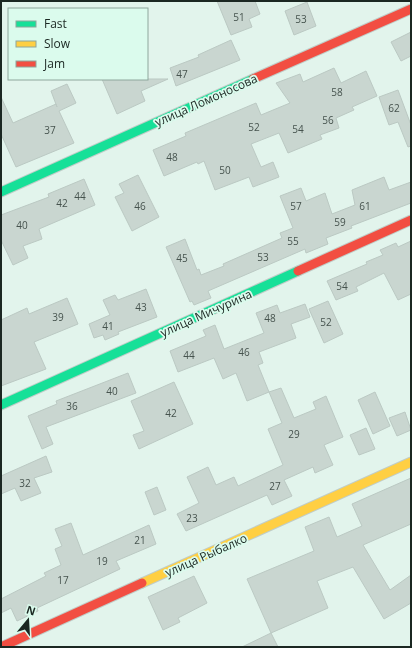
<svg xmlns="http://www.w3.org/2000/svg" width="412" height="648" font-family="'Open Sans',sans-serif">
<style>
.building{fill:#c9d6d0;stroke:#bbc9c3}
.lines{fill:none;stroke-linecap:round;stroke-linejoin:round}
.fast-casing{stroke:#c0cdc8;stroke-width:11}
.slow-casing{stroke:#c0cdc8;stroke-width:11}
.jam-casing{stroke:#c0cdc8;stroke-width:11}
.fast{stroke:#16e098;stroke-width:9}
.slow{stroke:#ffcf43;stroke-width:9}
.jam{stroke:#f24e42;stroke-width:9}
.labels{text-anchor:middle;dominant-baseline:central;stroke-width:3.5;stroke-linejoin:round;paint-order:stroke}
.number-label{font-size:10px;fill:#46534e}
.street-label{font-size:12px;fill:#1b2722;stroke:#dbfbed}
</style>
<rect width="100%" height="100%" fill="#e2f4ec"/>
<path class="building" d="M217,1H255L260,14L249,19L252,27L231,35Z
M307,2L316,26L294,35L285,11Z
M411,32V56L401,61L391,42Z
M231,40L240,60L176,86L170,68L199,57L198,55Z
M334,68L341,83L366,71L377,96L352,107L354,110L336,118L339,128L320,135L322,139L288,153L279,133L251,144L261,167L273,162L279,177L253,187L249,177L215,190L204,161L198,164L197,162L164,176L153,150L186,136L185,133L256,103L261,115L290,103L276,83L300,74L303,82Z
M102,79H168L141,91L145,101L117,114Z
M67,84L76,103L59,111L74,143L16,167L1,134V97L13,123L56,104L57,107L51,91Z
M398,90L411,125V146L408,147L398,122L389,125L379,97Z
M138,175L159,217L132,231L115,197L124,193L119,184Z
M384,177L389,190L411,182V203L351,226L352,228L326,238L328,244L306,253L305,249L208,291L211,298L194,305L192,301L190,302L166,247L185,239L197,270L199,269L201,275L224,266L223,264L282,238L280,233L293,228L280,196L301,188L306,201L325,193L332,214L355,205L352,190Z
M84,179L95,205L39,229L42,239L23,246L28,258L13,265L1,240V215L49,197L48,194Z
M411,241V294L398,300L384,273L356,287L358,291L336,300L327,281L367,264L366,262L383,255L380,250L396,243L398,247Z
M146,289L157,317L118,332L119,334L105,340L103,335L94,338L89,324L110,315L103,300L115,295L118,300Z
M67,298L78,324L34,342L46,369L1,386V320L27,308L29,314Z
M328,301L343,334L324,343L309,309Z
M305,304L310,317L291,324L296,338L259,352L263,363L258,365L269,392L247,401L236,373L223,379L214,358L178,372L170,351L206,336L203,330L215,325L224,349L264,333L256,313L277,305L280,313Z
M128,373L136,393L46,427L53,444L42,449L28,416L57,404L56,401Z
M174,382L193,424L139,449L133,435L144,431L131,401Z
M281,388L294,418L316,409L313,402L326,396L343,437L324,445L333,465L315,473L313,467L284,480L292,496L272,505L267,495L186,531L177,514L199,503L187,477L208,467L216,485L234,477L238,486L283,465L268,429L282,423L269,392Z
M375,392L390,426L373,434L358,400Z
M405,412L411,430L397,436L389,418Z
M366,428L375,449L359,455L350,435Z
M46,456L52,472L34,478L41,493L21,501L15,488L1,494V476Z
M411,478V524L363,545L390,590L411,575V603L384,619L353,567L317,581L328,608L271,633L247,579L314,551L305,527L329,517L337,537L362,526L352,504Z
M157,487L166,510L154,515L145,492Z
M71,523L83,555L149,525L156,544L116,561L120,569L37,608L38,611L17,621L11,608L1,613V599L46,576L44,573L61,565L55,549L62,546L55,529Z
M194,576L207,603L178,618L180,622L163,630L148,597Z
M271,633L278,647H242Z"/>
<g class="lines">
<defs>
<path id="fast" d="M1,192L253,79
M1,405L298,271"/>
<path id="slow" d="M142,583L411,462"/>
<path id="jam" d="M253,79L411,9
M298,271L411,220
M1,647L142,583"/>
</defs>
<use href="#fast" class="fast-casing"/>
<use href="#slow" class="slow-casing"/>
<use href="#jam" class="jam-casing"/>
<use href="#fast" class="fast"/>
<use href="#slow" class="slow"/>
<use href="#jam" class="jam"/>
</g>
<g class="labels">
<g class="number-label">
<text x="239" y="17">51</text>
<text x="301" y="19">53</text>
<text x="182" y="74">47</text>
<text x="337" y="92">58</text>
<text x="394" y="108">62</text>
<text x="328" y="120">56</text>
<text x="254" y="127">52</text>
<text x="298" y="129">54</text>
<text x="50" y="130">37</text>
<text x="172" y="157">48</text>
<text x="225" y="170">50</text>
<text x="80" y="196">44</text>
<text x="62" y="203">42</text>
<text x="140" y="206">46</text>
<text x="296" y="206">57</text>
<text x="365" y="206">61</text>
<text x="340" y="222">59</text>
<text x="22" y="225">40</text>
<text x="293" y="241">55</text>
<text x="263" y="257">53</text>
<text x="182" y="258">45</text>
<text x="342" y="286">54</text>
<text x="141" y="307">43</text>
<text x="58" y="317">39</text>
<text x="270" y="318">48</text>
<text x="326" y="322">52</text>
<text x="108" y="326">41</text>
<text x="244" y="352">46</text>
<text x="189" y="355">44</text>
<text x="112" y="391">40</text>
<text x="72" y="406">36</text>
<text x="171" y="413">42</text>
<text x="294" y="434">29</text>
<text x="25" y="483">32</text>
<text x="275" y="486">27</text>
<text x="192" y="518">23</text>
<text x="140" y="540">21</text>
<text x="102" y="561">19</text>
<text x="63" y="580">17</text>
</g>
<g class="street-label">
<text transform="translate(206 100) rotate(-24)">улица Ломоносова</text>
<text transform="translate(206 313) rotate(-24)">улица Мичурина</text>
<text transform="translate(206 555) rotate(-24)">улица Рыбалко</text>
</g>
</g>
<rect width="412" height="648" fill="none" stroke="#1b2722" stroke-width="4"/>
<rect x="8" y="8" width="140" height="72" fill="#dbfbed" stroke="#8ea69c"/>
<rect x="16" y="21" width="20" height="6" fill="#16e098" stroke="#8ea69c"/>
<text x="44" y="28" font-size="12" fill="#1b2722">Fast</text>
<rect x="16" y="41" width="20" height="6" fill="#ffcf43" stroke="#8ea69c"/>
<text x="44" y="48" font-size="12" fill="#1b2722">Slow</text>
<rect x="16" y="61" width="20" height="6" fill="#f24e42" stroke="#8ea69c"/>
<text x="44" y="68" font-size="12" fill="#1b2722">Jam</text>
<g transform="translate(28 620) rotate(18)" stroke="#dbfbed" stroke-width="3" paint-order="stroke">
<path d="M0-3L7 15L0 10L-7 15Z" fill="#1b2722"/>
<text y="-6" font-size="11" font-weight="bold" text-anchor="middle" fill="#1b2722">N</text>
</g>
</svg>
